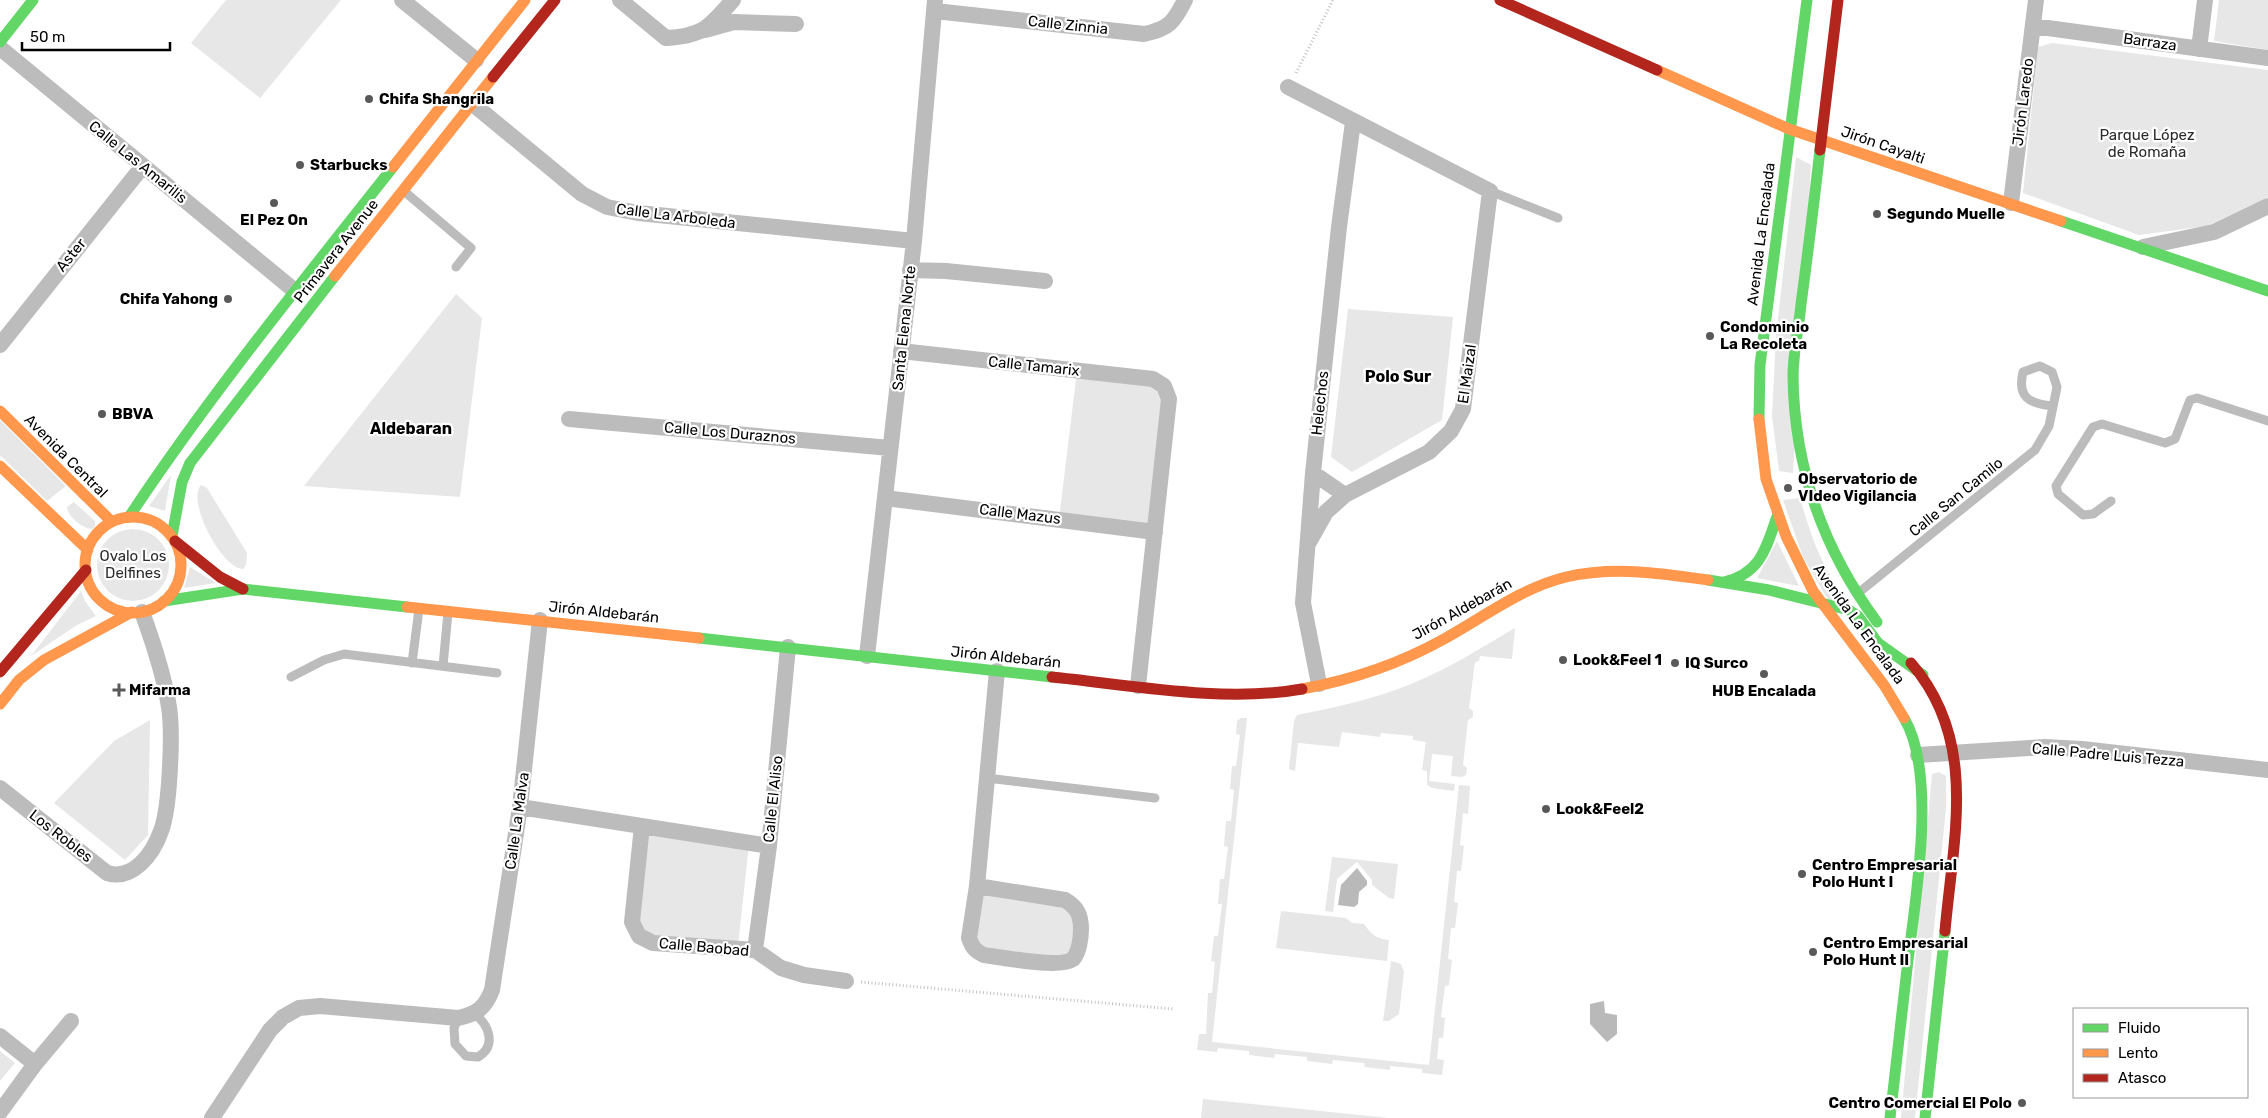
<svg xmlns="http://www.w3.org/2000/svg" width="2268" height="1118" font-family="Rubik,sans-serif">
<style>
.green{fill:#e7e7e7}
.water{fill:#b9b9b9}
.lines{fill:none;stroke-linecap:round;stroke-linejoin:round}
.path{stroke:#c2c2c2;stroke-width:3;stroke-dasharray:1 2.5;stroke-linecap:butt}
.lane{stroke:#bcbcbc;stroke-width:9}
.street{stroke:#bcbcbc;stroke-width:16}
.fast{stroke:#63d668;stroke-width:11}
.slow{stroke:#ff974d;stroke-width:11}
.jam{stroke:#b3261e;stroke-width:11}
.poi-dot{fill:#595959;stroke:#fff;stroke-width:2}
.labels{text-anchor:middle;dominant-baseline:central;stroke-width:4.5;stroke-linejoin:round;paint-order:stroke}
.street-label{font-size:15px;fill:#000;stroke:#fff}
.poi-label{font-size:15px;font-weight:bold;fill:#000;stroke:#fff;text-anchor:start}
.park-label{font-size:15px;fill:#2b2b2b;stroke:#fff}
.neighbourhood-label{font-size:16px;font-weight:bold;fill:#000;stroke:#fff}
</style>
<rect width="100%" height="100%" fill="#fff"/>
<path class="green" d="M226,0H341L260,98L191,43Z
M2219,0H2268V50L2214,41Z
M2052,43L2268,70V197L2207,226L2139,235L2023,193L2038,47Z
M1796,157L1811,165L1793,473L1779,471L1772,416L1776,337Z
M456,294L482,318L460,497L304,486Z
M1348,309L1453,317L1442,420L1352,472L1331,457Z
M1077,371L1164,386L1155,532L1059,519Z
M0,420L66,486L47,501L0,455Z
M171,475L165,511L149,506Z
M201,485L207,488L247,553L246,565L243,569C222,569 186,501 201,485Z
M1800,498C1811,537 1824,574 1851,605L1830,603L1803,557L1783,500Z
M74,502L95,521V526L93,529C83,529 68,517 67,507Z
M97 565a36 36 0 1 1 72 0a36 36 0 1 1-72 0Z
M1777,541L1799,586L1757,578Z
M190,567L216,583L184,588Z
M81,591L85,601L96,616L77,625L31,656Z
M1515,628L1512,659L1480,656L1479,661L1475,662L1469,708L1473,711V717L1468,720L1463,765L1467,768L1466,775L1462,777L1451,776L1453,756L1432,754L1429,781L1455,784L1454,791L1432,788L1427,785V771L1422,770L1426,742L1413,740V736L1381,733L1380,737L1342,732L1339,747L1298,743L1295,771L1289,769L1294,721L1297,715C1336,707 1375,699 1411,684C1448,669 1481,648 1515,628Z
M1241,718H1247L1212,1042L1429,1065L1459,785L1470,786L1468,814L1463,813L1460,845L1464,846L1461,871H1457L1454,902L1458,903L1455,928H1451L1448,959L1452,960L1449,985L1445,986L1441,1017L1445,1018L1443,1038H1439L1437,1059L1444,1060L1442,1075L1422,1073V1069L1390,1066V1070L1365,1067L1364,1063L1333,1060L1332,1064L1307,1061V1057L1275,1054L1274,1058L1249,1055V1051L1218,1048L1217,1052L1197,1050L1199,1034H1206L1208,993H1212L1215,962L1211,961L1214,936H1218L1222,904H1218L1220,879H1224L1228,847L1224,846L1226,821H1231L1234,790L1230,789L1232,766H1236L1240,735L1236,734L1237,721Z
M150,720L148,835L125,860L54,803L114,741Z
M1939,772L1946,776V808L1915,1118H1901L1932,774Z
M649,833L749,844L738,946L638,935Z
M1332,857L1398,864L1394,899L1389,898L1372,885V880L1357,862L1337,879L1333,912L1325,911Z
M982,887L1066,900L1079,913L1067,961L976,945Z
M1281,911L1346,918L1352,923L1364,924C1371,934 1377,939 1389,940L1387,961L1276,948Z
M1391,961L1401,964L1404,972L1399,1014L1389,1021H1383Z
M0,1051L15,1063L0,1081Z
M1203,1099L1389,1118H1201Z"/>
<path class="water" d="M1357,868L1367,881V885L1359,892L1358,904L1354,907L1338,905L1341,885Z
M1604,1001L1605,1013L1617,1015V1034L1607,1042L1590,1024V1004Z"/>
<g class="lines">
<path class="path" d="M1296,73L1333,0
M2160 142a9 9 0 1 1 18 0a9 9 0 1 1-18 0Z
M861,982L1173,1009"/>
<path class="lane" d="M1490,191L1558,218
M405,192L471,248L456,267
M2111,501L2093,514L2083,515L2058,494L2056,486L2093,427L2102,424L2165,443L2175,439L2190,400L2197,398L2268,421
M1857,594L2035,450L2049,426L2057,387L2052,372L2040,366L2023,372C2017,397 2029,404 2053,406
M412,663L419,609
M443,666L448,612
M291,677L324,660L344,654L497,673
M987,778L1155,798
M458,1018L454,1028L455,1044L466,1056L478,1057C497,1046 489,1024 474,1014"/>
<path class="street" d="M402,0L476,60
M620,0L666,38C704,36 709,27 733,0
M935,11L1144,34C1169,29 1174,22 1185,0
M2033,26L2268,58
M705,30L734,22L796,24
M0,48L295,291
M2199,49L2205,0
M1288,87L1490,191L1463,409L1451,431L1429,452L1345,495L1326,512L1309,542
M473,104L582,194L607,207L638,213L914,241
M2011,203L2036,0
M2143,247L2214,232L2268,206
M910,270L946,271L1045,281
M0,345L143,166
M901,351L1153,379L1164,386L1169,399L1138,686
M569,419L890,448
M1313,473L1345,495
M885,498L1155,532
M867,656L914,241L935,0
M1319,684L1303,603L1313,473L1327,340L1339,227L1353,122
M1918,755L2045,747L2082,749L2268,770
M0,788L107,873C133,881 153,854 161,831C170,808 173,732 169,707C164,675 153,642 142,612
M520,807L769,846
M642,826L632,922L639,936L653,943L755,950L781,968L804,975L846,981
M977,886L1065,900C1077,907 1081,915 1081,929C1081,937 1079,953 1073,959C1060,969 1001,957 984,955C975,951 972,947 969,938L977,886L997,671
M755,950L769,846L788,647
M0,1036L35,1064
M0,1112L35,1064L71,1021
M212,1118L270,1030L283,1017L299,1008L320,1006L458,1018C477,1014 485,1008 492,990L520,807L540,620"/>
<path class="fast" d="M0,42L33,0
M1820,150C1814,202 1808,253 1801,304C1799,328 1793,353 1793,376C1794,467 1823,549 1877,622
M2061,221L2268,291
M1759,419L1760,365L1807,0
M129,517C209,396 303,281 393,167
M172,536L182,482L190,463L335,276
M1708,580L1769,590L1849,610L1858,616L1878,643L1923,675
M1724,582C1762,573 1766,547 1778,514
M164,601L243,589L407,607
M699,638L1052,677
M1890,1118C1896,1065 1902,1013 1908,960C1916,897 1937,773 1904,718
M1925,1118L1945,931"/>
<path class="slow" d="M1657,70L1789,129L2061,221
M393,167L525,0
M335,276L493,77
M0,411L112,522
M1759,419L1766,479L1786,536L1813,591L1884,685L1904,718
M0,466L88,550
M85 565a48 48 0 1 1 96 0a48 48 0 1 1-96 0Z
M407,607L699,638
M1302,689C1351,680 1401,663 1444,639C1484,617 1521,588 1566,577C1614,566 1660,573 1708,580
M0,704L19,680L44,660L132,612"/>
<path class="jam" d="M1500,0L1657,70
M493,77L555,0
M1820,150L1838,0
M175,541L220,577L243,589
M1911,663C1979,741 1953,838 1945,931
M0,672L86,570
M1052,677C1130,685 1225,703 1302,689"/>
</g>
<g class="poi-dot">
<circle cx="369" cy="99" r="5"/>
<circle cx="300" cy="165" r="5"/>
<circle cx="274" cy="203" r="5"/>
<circle cx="1877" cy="214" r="5"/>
<circle cx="228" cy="299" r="5"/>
<circle cx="1710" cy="336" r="5"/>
<circle cx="102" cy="414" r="5"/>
<circle cx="1788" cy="488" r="5"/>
<circle cx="1563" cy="660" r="5"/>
<circle cx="1675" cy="663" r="5"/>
<circle cx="1764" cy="674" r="5"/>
<path d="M116.5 682.5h5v5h5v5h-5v5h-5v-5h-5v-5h5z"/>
<circle cx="1546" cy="809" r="5"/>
<circle cx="1802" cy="874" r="5"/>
<circle cx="1813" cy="952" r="5"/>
<circle cx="2022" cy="1103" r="5"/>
</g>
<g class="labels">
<g class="street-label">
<text transform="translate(1068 25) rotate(6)">Calle Zinnia</text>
<text transform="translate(2150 42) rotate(8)">Barraza</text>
<text transform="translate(2023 102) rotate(-83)">Jirón Laredo</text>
<text transform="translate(1883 145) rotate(19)">Jirón Cayalti</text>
<text transform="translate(138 162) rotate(39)">Calle Las Amarilis</text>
<text transform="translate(676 216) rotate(7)">Calle La Arboleda</text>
<text transform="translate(1761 234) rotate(-83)">Avenida La Encalada</text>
<text transform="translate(336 251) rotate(-52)">Primavera Avenue</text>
<text transform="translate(71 255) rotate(-51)">Aster</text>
<text transform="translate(904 328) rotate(-84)">Santa Elena Norte</text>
<text transform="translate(1034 366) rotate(6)">Calle Tamarix</text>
<text transform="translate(1467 374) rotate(-82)">El Maizal</text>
<text transform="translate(1320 403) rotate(-84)">Helechos</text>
<text transform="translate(730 433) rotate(5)">Calle Los Duraznos</text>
<text transform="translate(66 456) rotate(45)">Avenida Central</text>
<text transform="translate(1956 497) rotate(-39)">Calle San Camilo</text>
<text transform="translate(1020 514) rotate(7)">Calle Mazus</text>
<text transform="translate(1462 609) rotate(-29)">Jirón Aldebarán</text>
<text transform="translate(604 612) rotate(6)">Jirón Aldebarán</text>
<text transform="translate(1859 624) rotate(54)">Avenida La Encalada</text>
<text transform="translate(1006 657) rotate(6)">Jirón Aldebarán</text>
<text transform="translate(2108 755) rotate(5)">Calle Padre Luis Tezza</text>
<text transform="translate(773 799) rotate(-84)">Calle El Aliso</text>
<text transform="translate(517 821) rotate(-82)">Calle La Malva</text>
<text transform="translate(61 836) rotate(38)">Los Robles</text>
<text transform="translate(704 947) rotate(5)">Calle Baobad</text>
</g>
<g class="poi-label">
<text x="379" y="99">Chifa Shangrila</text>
<text x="310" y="165">Starbucks</text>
<text x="1887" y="214">Segundo Muelle</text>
<text x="274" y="220" text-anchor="middle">El Pez On</text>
<text x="218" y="299" text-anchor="end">Chifa Yahong</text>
<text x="1720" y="327">Condominio<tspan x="1720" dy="17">La Recoleta</tspan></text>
<text x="112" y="414">BBVA</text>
<text x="1798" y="479">Observatorio de<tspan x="1798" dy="17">VIdeo Vigilancia</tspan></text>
<text x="1573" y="660">Look&amp;Feel 1</text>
<text x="1685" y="663">IQ Surco</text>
<text x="129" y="690">Mifarma</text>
<text x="1764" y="691" text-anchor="middle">HUB Encalada</text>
<text x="1556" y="809">Look&amp;Feel2</text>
<text x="1812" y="865">Centro Empresarial<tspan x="1812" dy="17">Polo Hunt I</tspan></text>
<text x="1823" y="943">Centro Empresarial<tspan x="1823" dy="17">Polo Hunt II</tspan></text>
<text x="2012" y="1103" text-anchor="end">Centro Comercial El Polo</text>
</g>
<g class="park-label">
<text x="2147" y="135">Parque López<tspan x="2147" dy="17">de Romaña</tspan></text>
<text x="133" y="556">Ovalo Los<tspan x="133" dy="17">Delfines</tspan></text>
</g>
<g class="neighbourhood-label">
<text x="1398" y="376">Polo Sur</text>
<text x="411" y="428">Aldebaran</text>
</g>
</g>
<rect x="2073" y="1008" width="175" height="90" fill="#ffffff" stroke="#999999"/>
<rect x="2083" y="1024" width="25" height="8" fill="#63d668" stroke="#999999"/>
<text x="2118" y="1033" font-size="15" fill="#000000">Fluido</text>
<rect x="2083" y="1049" width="25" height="8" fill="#ff974d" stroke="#999999"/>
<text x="2118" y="1058" font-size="15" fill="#000000">Lento</text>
<rect x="2083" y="1074" width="25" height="8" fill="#b3261e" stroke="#999999"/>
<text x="2118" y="1083" font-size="15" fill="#000000">Atasco</text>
<path d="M22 42v8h148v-8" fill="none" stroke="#000000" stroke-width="2.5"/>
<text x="30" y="42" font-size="15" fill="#000000" stroke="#ffffff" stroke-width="4" paint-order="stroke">50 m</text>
</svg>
